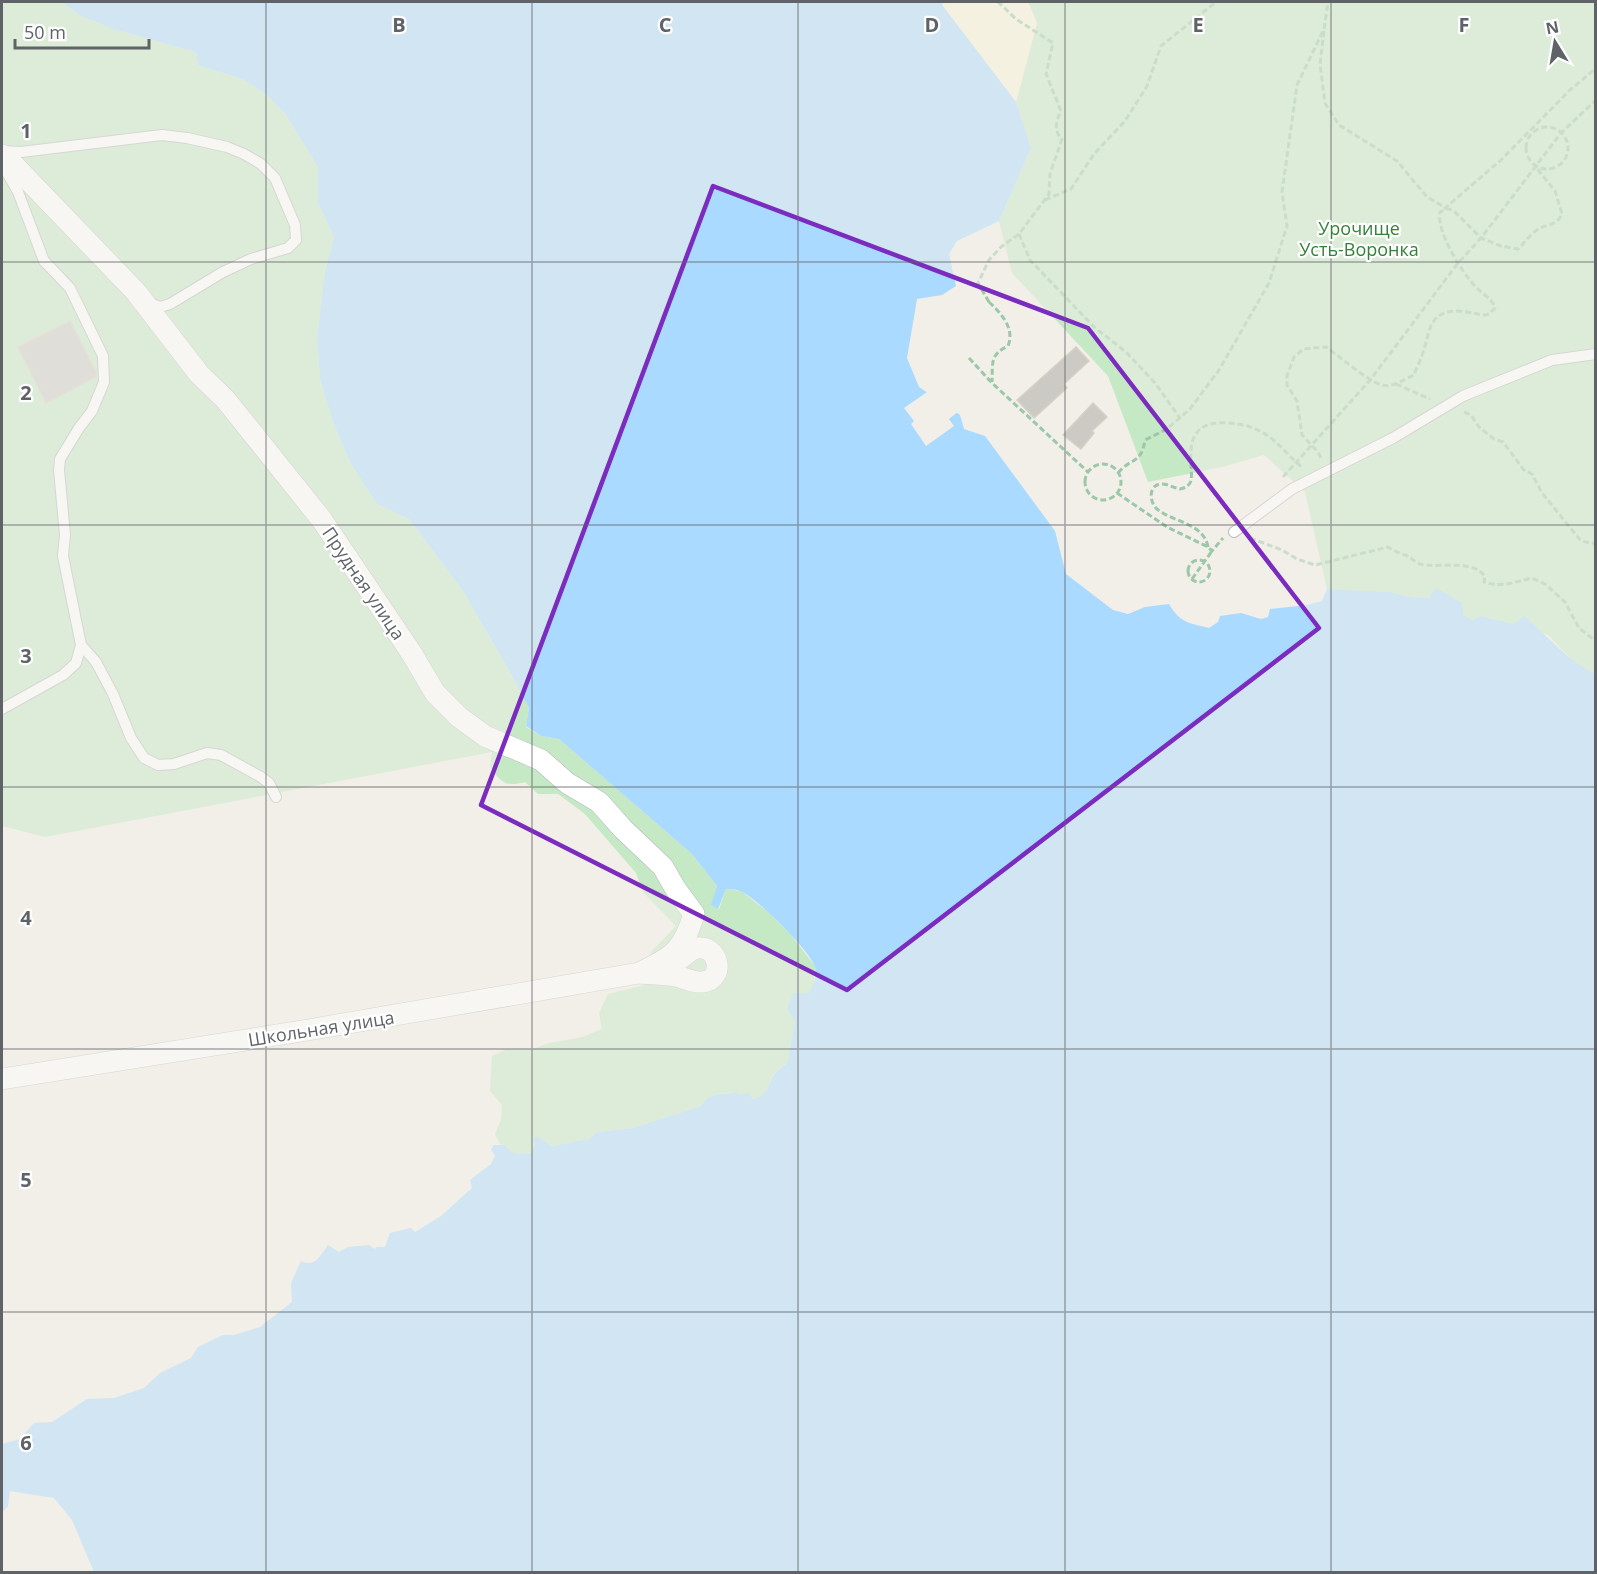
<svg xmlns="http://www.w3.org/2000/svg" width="1597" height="1574" font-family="'Open Sans',sans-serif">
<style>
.green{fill:#c5e8c5}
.sand{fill:#fbf3d9}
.water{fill:#aadaff}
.pier{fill:#f1efe8}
.building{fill:#cccac5;stroke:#d6d1c6;stroke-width:1.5}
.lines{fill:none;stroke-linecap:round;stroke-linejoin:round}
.lane-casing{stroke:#b5b8bc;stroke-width:12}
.street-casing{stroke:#b5b8bc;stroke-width:22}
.path{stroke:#9cc7a9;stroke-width:3;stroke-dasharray:6 3;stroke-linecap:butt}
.lane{stroke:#fff;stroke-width:10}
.street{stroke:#fff;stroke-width:21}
.marked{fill:none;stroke:#7b2cbf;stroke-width:4.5;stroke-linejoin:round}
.grid{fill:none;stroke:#5f6368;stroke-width:1.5;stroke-opacity:0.55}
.labels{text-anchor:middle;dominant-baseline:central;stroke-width:4.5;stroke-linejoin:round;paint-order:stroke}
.park-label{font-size:18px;fill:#348238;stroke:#fff}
.street-label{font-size:18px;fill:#5f6368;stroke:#fff}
.grid-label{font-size:20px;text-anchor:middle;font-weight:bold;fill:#5f6368;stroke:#fff;stroke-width:4.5;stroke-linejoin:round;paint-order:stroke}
</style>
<rect width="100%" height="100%" fill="#f1efe8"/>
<path class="green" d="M2,2H61L81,16L113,29L196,52L198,65L242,79L266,94L286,115L318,167V203L334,237L325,271L317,337L320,379L333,422L351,464L377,504L409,519L463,591L506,665L529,708L526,727L541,736L559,739L692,854L717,886L712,905L719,909L726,889L741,891L769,913L791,935L815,966L814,985L795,1022L787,1064C784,1067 777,1069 775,1072C768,1081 770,1095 757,1098C751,1100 749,1097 743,1096C727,1092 711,1091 701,1106L633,1128L597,1132L589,1139L552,1146L538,1137L530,1154L511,1153L505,1145L500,1144L495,1134L501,1120L502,1105L490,1091L492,1056L507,1049H532L550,1043L582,1037L602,1029L599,1013L608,994L644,985L651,952L676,926L643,892L636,873L585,814L558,794H538L525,782C505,787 502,783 490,767L492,752L45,837L2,826Z
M1028,2H1595V674L1579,667L1548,635L1514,624L1480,616L1472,620L1463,615L1437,589L1429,598L1409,597L1390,592L1327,589L1305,492L1264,455L1222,467L1148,482L1108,376L1012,273L999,221L1031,148L1016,102L1037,23Z"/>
<path class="sand" d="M942,2H1028L1037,23L1016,102L942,6Z"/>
<path class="water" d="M61,2H942L943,6L1016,102L1031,148L999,221L957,241L949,254L956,286L942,295L917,299L907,358L919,387L960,415L964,429L985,436L1055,531L1066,574L1113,610L1128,614L1145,607L1169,604C1180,623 1189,623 1209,628L1218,622L1220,616L1241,613L1261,619L1268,617L1270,609L1307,605L1322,601L1327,589L1390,592L1409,597L1429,598L1436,588L1462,603L1463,615L1472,620L1480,616L1514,624L1524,616C1547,635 1569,662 1595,674V1572H94L72,1520L54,1498L10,1491L8,1506L2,1513V1444L20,1439L34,1423L52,1422L87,1399L114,1398L144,1388L160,1373L191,1358L198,1347L223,1335H234L260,1327L292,1302L291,1283L301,1261C315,1268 320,1256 328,1245L339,1252L348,1247L369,1245L375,1249L377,1247H385L390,1233L411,1228L415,1232L441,1216L472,1188L470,1180L491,1164L495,1156L491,1149L494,1145H505L512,1153L530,1154L535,1144L534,1137H538L552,1146L589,1139L597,1132L633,1128L701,1106C708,1095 715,1094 727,1094C734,1093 735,1091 741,1095L748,1093L753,1099C771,1094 766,1086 775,1073C777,1070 783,1067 787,1064L795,1022L787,1008L793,993H809C814,986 817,976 815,967C811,952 755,896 740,891C737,889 731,890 726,889L718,909L711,905L717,886L692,854L559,739L541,736L526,726L529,708L506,665L463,591L409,519L377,504L351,464L333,422L320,379L317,337L325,271L334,237L318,203V167L286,115L266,94L242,79L198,65L196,52L113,29L81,16Z"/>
<path class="pier" d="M930,390L959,411L949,419L954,426L926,446L911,424L914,421L904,408Z"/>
<path class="building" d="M70,321L96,372V377L46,403L18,347Z
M1076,347L1089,361L1064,384L1067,388L1034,418L1017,400Z
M1093,403L1107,417L1092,431L1094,433L1081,449L1063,435Z"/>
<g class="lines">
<defs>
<path id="lane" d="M2,151L21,152L162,135L187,138L227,147L244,154L261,164L275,178L295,225L296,240L288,248L251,259L223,272L170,304L160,307L148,302
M2,164L18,192L44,261L70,288L103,356L104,382L92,411L79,428L60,459L59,470L65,535L63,556L81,645L96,662L113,694L131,738L144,758L158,765L174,764L207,753L221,755L261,777L269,783L276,797
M1234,532L1292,489L1393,438L1463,396L1552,360L1596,354
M2,709L63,675L76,663L81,645"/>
<path id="street" d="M2,155L9,160L136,292L199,374L225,399L274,460L322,520L412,654L435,693L459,717L485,736L541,760L567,783L599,802L623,829L663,867L675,888L694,914C683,951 673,957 639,973
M2,1079L308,1030L639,973C652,970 667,968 678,960C686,956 688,950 697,948C719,945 726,979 703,982C694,983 685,978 676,976C664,974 652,974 640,973"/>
</defs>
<use href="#lane" class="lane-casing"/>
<use href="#street" class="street-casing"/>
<path class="path" d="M1324,31L1320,64L1325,103L1339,125L1397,161L1427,197L1446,208
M1526 148a21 21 0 1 1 42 0a21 21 0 1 1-42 0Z
M1045,200L1071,189L1094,154L1125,121L1147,86L1161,46L1216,2
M1444,209L1501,160L1570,90L1596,68
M1019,234L1030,260L1094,327L1126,352L1155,383L1180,418
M989,302L978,283L989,260L1001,247L1019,234L1049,194L1050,174L1062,139C1053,130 1056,122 1061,111L1046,74L1053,43L1016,19L998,2
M989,302C1002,314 1015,329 1008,346C989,355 993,364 992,382
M969,358L992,383L1088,472
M1396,384L1430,399
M1464,412L1471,415L1479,427L1494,439L1503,442L1524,470L1532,474L1542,493L1581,541L1592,543L1596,545
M1321,458L1318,452L1302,435L1297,401L1287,385V376L1294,357L1303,349L1326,347C1339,356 1369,382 1382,385C1393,388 1405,379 1414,375C1417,366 1422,358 1424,349C1429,334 1429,316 1448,312C1459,309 1474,314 1485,315L1489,314L1495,308C1493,299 1482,294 1476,287C1462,273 1436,231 1440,212L1447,209L1453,210L1481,238L1501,246L1518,249C1524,243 1530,235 1537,230C1547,223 1556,227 1562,214L1555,191L1535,166
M1085 482a18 18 0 1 1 36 0a18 18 0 1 1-36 0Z
M1118,473C1131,457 1141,465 1145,440L1167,429L1190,409L1219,370L1269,283L1287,226L1282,192L1297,85L1324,29L1328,2
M1283,477L1371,379L1458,263L1481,238L1561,133L1596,100
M1117,493L1167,527L1208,547L1212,551L1223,538
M1250,538L1282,550L1297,559L1315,565L1388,547C1394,551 1399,553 1405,555C1413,558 1416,565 1426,565C1444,567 1472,560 1485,576L1484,582C1501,588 1515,582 1532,578L1545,584L1565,602L1579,628L1596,641
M1208,547C1204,523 1172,522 1157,509C1149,502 1148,484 1162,484C1168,484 1174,488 1180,489C1185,488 1189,486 1191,481C1192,476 1191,468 1191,462C1189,434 1199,421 1228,423C1243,424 1255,427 1268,436C1281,445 1290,458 1303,468
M1188 571a11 11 0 1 1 22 0a11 11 0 1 1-22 0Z
M1192,579L1212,551"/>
<use href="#lane" class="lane"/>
<use href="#street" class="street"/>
</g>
<path d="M0 0H1597V1574H0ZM713,186L1088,328L1319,628L847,990L481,805Z" fill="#f1efe8" fill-opacity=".55" fill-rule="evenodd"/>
<path class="marked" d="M713,186L1088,328L1319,628L847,990L481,805Z"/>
<path class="grid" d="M266,2V1572M532,2V1572M798,2V1572M1065,2V1572M1331,2V1572M2,262H1596M2,525H1596M2,787H1596M2,1049H1596M2,1312H1596"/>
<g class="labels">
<g class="park-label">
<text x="1359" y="228">Урочище<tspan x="1359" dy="21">Усть-Воронка</tspan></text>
</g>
<g class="street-label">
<text transform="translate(364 583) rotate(56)">Прудная улица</text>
<text transform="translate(321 1028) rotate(-9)">Школьная улица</text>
</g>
</g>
<g class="grid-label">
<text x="399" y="32">B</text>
<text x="665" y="32">C</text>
<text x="932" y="32">D</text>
<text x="1198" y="32">E</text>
<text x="1464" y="32">F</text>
<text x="26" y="138">1</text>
<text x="26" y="400">2</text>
<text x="26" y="663">3</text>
<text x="26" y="925">4</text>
<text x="26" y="1187">5</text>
<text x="26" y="1450">6</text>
</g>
<rect width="1597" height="1574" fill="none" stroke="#5f6368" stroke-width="6"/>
<g transform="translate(1555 42) rotate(349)" stroke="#ffffff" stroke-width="4.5" paint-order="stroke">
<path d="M0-4.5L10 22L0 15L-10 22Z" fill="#5f6368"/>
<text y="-9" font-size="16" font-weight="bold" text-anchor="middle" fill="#5f6368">N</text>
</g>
<path d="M15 39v9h134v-9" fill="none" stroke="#5f6368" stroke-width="3"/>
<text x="24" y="39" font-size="18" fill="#5f6368" stroke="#ffffff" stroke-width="4.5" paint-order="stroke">50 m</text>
</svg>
